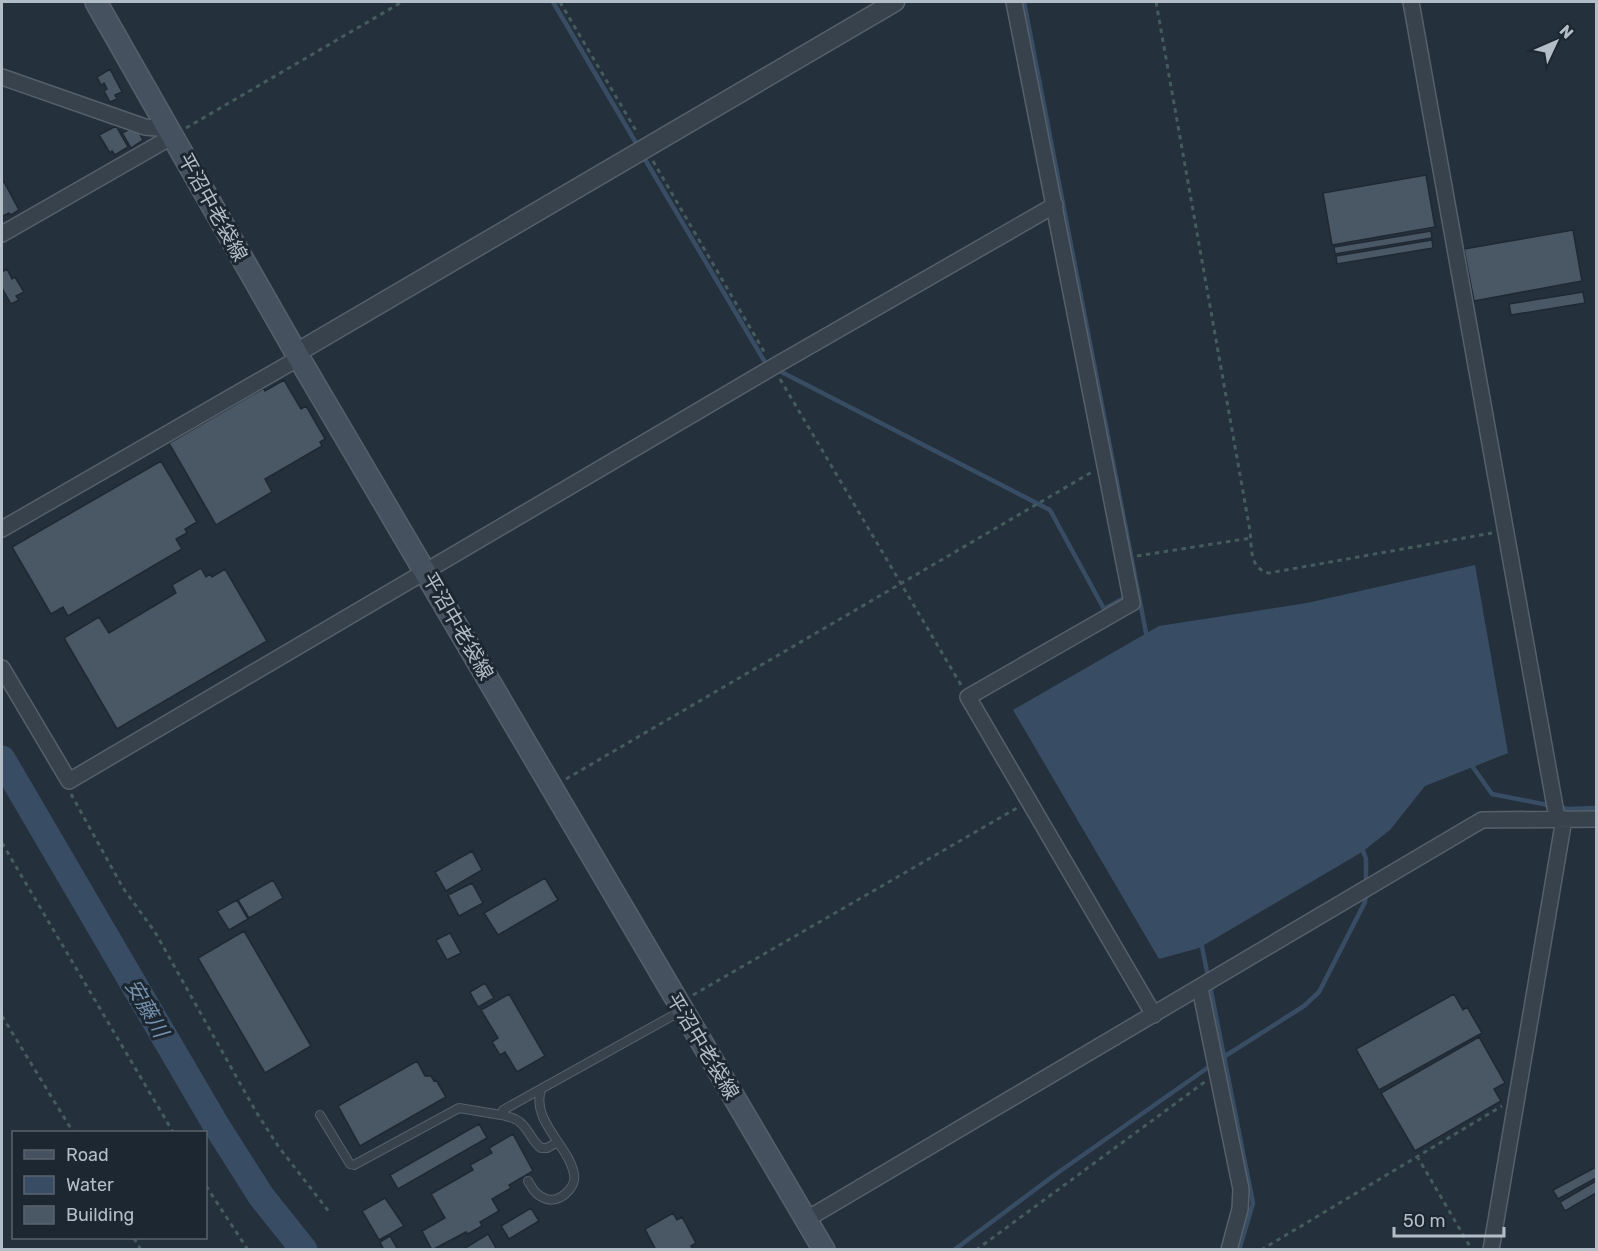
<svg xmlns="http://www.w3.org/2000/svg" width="1598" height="1251" font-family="Rubik,'Noto Sans JP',sans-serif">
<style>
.water{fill:#384d63}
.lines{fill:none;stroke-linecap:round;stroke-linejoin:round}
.stream{stroke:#384d63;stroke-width:4.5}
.river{stroke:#384d63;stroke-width:27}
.building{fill:#4a5765;stroke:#1f2933;stroke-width:1.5}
.service-casing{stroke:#56606b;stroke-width:10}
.minor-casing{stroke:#56606b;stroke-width:18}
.tertiary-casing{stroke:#56606b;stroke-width:21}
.secondary-casing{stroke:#56606b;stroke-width:24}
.path{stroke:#465b5d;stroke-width:3;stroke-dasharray:4.5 4.5;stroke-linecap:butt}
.service{stroke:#38424d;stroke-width:8}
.minor{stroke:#38424d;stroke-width:15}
.tertiary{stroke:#38424d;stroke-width:18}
.secondary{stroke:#465160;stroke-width:21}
.labels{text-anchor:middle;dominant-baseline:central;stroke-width:6;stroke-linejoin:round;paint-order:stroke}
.street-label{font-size:20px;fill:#b3bdc8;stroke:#1d2731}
.water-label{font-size:21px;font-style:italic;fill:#748faa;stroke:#1d2731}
</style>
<rect width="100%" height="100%" fill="#24303c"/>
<path class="water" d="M1475,565L1508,753L1425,786L1390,830L1362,852L1199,948L1159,959L1013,710L1159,626L1307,603Z"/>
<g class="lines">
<path class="stream" d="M553,2L639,148
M1024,2L1147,638
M643,156L766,364L1050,510L1104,609L1128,596
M1470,763L1492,794L1568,809L1596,808
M1362,848L1366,859V883
M1201,942L1208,977
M1210,986L1253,1203L1239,1250
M1222,1058L1304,1006L1319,992L1365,902L1366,892
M954,1250L1056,1174L1213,1064"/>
<path class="river" d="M2,759L216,1125L261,1196L304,1250"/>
</g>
<path class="building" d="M110,69L122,92L115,95L117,99L110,102L104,91L107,89L104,83L101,85L97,77Z
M116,126L128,147L115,155L112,151L110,153L99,135Z
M130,129L138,131L143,140L131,148L122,133Z
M1426,175L1435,227L1332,245L1323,193Z
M4,182L19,210L11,215L9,213L3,216L2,213V183Z
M1573,230L1582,281L1474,301L1464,249Z
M1431,231L1432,238L1335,254L1334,247Z
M1432,240L1433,248L1337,264L1336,256Z
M7,269L12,279L15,277L24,292L16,296L19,300L11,304L2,288V272Z
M1583,292L1585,303L1511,315L1509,304Z
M284,380L301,409L306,406L325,439L320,442L322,446L265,479L272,492L216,525L169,443L264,388L265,391Z
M161,461L197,522L185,529L187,533L176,539L182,549L68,616L63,607L51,614L12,547Z
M201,568L206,577L210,574L212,577L225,569L267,641L117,729L64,638L99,617L109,633L176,593L172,585Z
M472,851L482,870L446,891L435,872Z
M545,878L558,900L498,935L484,913Z
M273,880L283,898L249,918L238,900Z
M472,883L483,903L459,916L448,895Z
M237,900L248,919L229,930L217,911Z
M244,931L311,1046L265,1073L198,958Z
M450,933L461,953L447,960L436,940Z
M485,983L494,998L478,1007L470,992Z
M509,994L545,1056L517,1072L505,1052L500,1055L492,1042L498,1038L481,1010Z
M1454,994L1463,1010L1467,1007L1482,1033L1379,1090L1356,1049Z
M1479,1037L1505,1083L1494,1089L1501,1101L1415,1151L1381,1093Z
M417,1061L425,1076H431L434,1081L436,1080L446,1097L360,1146L338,1106Z
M479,1124L487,1138L398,1189L390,1175Z
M513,1134L533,1171L509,1185L511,1188L492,1199L499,1211L480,1222L482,1226L468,1234L466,1232L432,1250L422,1231L445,1218L431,1194L473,1170L470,1165L492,1153L489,1148Z
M1596,1167V1178L1558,1199L1553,1190Z
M1596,1181V1193L1565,1211L1560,1202Z
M385,1198L404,1226L379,1240L362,1211Z
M531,1208L539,1221L509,1239L501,1226Z
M673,1213L677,1220L682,1217L696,1243L691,1246L693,1250H656L645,1229Z
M488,1234L497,1250H462Z
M390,1236L398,1250H384L380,1242Z"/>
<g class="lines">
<defs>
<path id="service" d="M320,1115L350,1164L354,1165L459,1108L501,1115L503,1110L681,1011
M501,1115C505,1116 511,1117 515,1119C527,1124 531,1141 541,1148H547L558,1142
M528,1181C532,1188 536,1195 544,1198C558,1205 577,1188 574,1174C568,1144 531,1121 541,1090"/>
<path id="minor" d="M1014,2L1132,603L968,697L1154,1015
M1411,2L1557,818
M2,77L145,127L168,129
M2,234L173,136
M2,529L299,358
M2,668L69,781L773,367L1055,205
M1200,988L1241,1189L1240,1209L1229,1250
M807,1219L1482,820L1596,819
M1491,1250L1564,819"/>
<path id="tertiary" d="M296,353L895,2"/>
<path id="secondary" d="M96,2L299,358L824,1250"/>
</defs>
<use href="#service" class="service-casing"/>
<use href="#minor" class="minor-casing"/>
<use href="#tertiary" class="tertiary-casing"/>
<use href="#secondary" class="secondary-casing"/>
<path class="path" d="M560,2L638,134
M1156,2L1250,531C1252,548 1249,569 1269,573L1492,533
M186,128L402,2
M653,161L766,355
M780,379L961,685
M1137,556L1251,538
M566,779L1092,472
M71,794L123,888L155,932L255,1110L278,1146L330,1213
M2,843L173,1132
M693,995L1017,808
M2,1016L73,1132
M1417,1156L1472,1250
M206,1186L248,1250
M134,1238L141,1250
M976,1250L1206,1081
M1261,1250L1502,1106"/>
<use href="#service" class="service"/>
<use href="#minor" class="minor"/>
<use href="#tertiary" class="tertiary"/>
<use href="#secondary" class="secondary"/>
</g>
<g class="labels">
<g class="street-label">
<text transform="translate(213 207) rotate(61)">平沼中老袋線</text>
<text transform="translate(458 626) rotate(60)">平沼中老袋線</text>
<text transform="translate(703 1046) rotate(59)">平沼中老袋線</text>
</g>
<g class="water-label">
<text transform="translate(147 1008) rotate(60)">安藤川</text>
</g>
</g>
<rect width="1598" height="1251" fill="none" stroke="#b3bdc8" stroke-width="6"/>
<rect x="12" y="1131" width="195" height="108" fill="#1d2731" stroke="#59636d" stroke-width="1.5"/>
<rect x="24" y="1150" width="30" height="9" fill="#465160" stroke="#59636d" stroke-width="1.5"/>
<text x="66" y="1161" font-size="18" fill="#b3bdc8">Road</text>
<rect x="24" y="1176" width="30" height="18" fill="#384d63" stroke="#59636d" stroke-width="1.5"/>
<text x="66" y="1191" font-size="18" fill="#b3bdc8">Water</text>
<rect x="24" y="1206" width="30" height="18" fill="#4a5765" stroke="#59636d" stroke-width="1.5"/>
<text x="66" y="1221" font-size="18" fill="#b3bdc8">Building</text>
<g transform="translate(1556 42) rotate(46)" stroke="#1d2731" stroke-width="4.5" paint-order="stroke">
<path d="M0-4.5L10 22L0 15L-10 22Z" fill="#b3bdc8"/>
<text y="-9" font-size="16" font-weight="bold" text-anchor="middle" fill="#b3bdc8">N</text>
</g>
<path d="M1394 1227v9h110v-9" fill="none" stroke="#b3bdc8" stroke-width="3"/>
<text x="1403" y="1227" font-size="18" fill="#b3bdc8" stroke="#1d2731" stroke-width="4.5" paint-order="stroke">50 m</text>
</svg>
